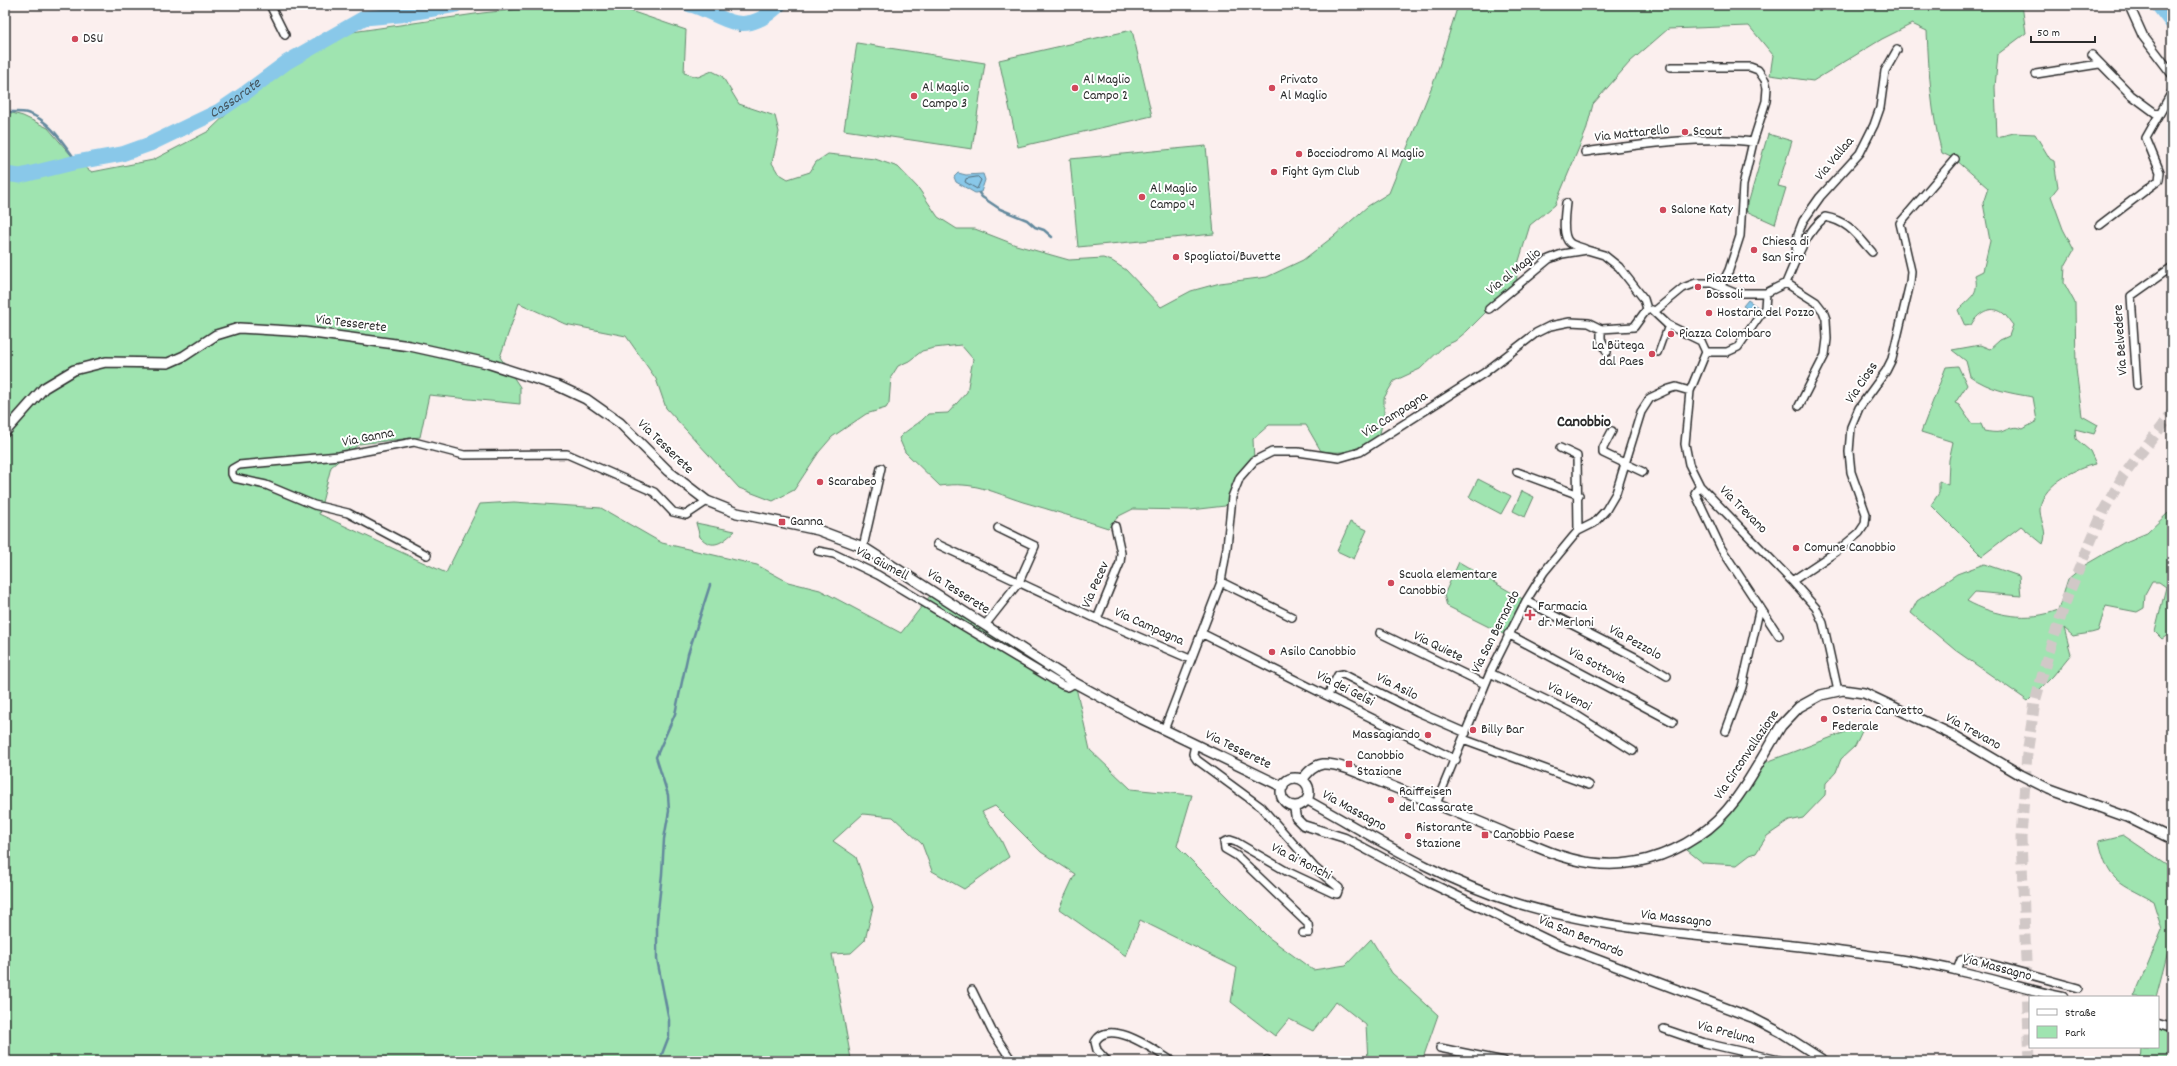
<svg xmlns="http://www.w3.org/2000/svg" width="2177" height="1066" font-family="Dekko,sans-serif">
<style>
.green{fill:#9fe4b0;stroke:#65886e}
.water{fill:#89c8e9;stroke:#63899d}
.lines{fill:none;stroke-linecap:round;stroke-linejoin:round}
.shore{stroke:#516a77;stroke-width:1}
.stream{stroke:#63899d;stroke-width:2.5}
.river{stroke:#89c8e9;stroke-width:15}
.trunk-tunnel{stroke:#d1c8c7;stroke-width:11;stroke-dasharray:11 5.5;stroke-linecap:butt}
.pedestrian-casing{stroke:#2b2b2b;stroke-width:8}
.minor-casing{stroke:#2b2b2b;stroke-width:10}
.tertiary-casing{stroke:#2b2b2b;stroke-width:11}
.secondary-casing{stroke:#2b2b2b;stroke-width:12}
.pedestrian{stroke:#fff;stroke-width:5}
.minor{stroke:#fff;stroke-width:7}
.tertiary{stroke:#fff;stroke-width:8}
.secondary{stroke:#fff;stroke-width:9}
.poi-dot{fill:#d1495b;stroke:#fff;stroke-width:1.5}
.labels{text-anchor:middle;dominant-baseline:central;stroke-width:4;stroke-linejoin:round;paint-order:stroke}
.poi-label{font-size:14px;fill:#2b2b2b;stroke:#fff;text-anchor:start}
.street-label{font-size:14px;fill:#2b2b2b;stroke:#fff}
.water-label{font-size:15px;font-style:italic;fill:#475a64;stroke:#fff}
.quarter-label{font-size:16px;font-weight:bold;fill:#2b2b2b;stroke:#fff}
</style>
<rect width="100%" height="100%" fill="#fbefee"/>
<filter id="ink" filterUnits="userSpaceOnUse"><feTurbulence type="fractalNoise" baseFrequency=".025" numOctaves="2"/><feDisplacementMap in="SourceGraphic" scale="8" xChannelSelector="R" yChannelSelector="G"/><feConvolveMatrix kernelMatrix="1 2 1 2 8 2 1 2 1" color-interpolation-filters="sRGB"/></filter>
<g filter="url(#ink)">
<path class="green" d="M557,5H613L686,30L684,73L698,77L712,71L722,76L739,104L775,116L779,132L772,163L778,173L788,179L810,172L816,162L828,154L875,159L898,167L919,189L938,217L957,229H975L1016,245L1069,260L1103,258L1112,261L1126,270L1161,307L1191,291L1220,283L1267,277L1303,260L1334,236L1368,206L1389,193L1436,76L1458,5H2022L2026,33L1998,54L1995,87L1997,137L2014,133L2035,134L2050,159L2054,161L2058,187L2051,196L2063,229L2074,250L2065,266L2064,283L2075,303L2076,369L2082,416L2098,425L2094,434L2075,429L2076,439L2090,451L2096,464C2075,468 2039,487 2040,511C2041,523 2048,533 2043,544L2021,526L1982,556L1931,505L1939,493V481L1948,485L1949,460L1953,442L1921,432L1946,367L1958,366L1967,385L1955,403L1959,405L1972,424H1981L1984,431C1989,432 1997,433 2001,432C2009,429 2014,425 2023,429L2037,421L2033,397C2009,393 1990,390 1970,376L1966,361L1952,350L1980,345L1990,349L2000,340L2009,336L2013,325C2010,322 2007,316 2003,313C1990,304 1977,314 1971,325L1965,326L1958,310C1970,297 1980,295 1975,275L1983,271L1990,241L1983,203L1988,188L1955,159L1942,153C1931,113 1929,73 1927,31L1912,24L1882,39L1813,81L1770,75L1773,55L1749,26L1668,29L1630,62L1593,104L1586,131L1555,205L1530,225L1518,264L1516,286L1489,309L1467,331L1455,341L1444,346L1420,369L1394,381L1384,398V417L1379,437C1354,449 1350,455 1321,451L1306,425H1269L1253,439L1254,461L1241,476L1232,497L1225,506L1190,510L1133,509L1119,516L1108,528C1080,519 1051,510 1023,502C992,492 974,481 940,486L905,452L899,438C908,428 920,424 928,414L948,413L967,392L973,359L961,345L934,348L922,351L909,361L898,366L891,377L889,403L886,408L866,414L832,437L819,452L794,490L773,501L739,488L666,408L656,379L626,336L565,324L519,303L500,357L520,387V404L429,395L420,437L359,444L331,467L319,514L446,573L480,504L514,502L601,508L662,543L757,565L788,582L820,590L901,633L933,592L1075,683L1090,750L1131,789L1192,795L1177,846L1268,937L1313,970L1346,965L1371,939L1392,973L1438,1015L1422,1061H1368L1366,1025L1336,1001L1313,1031L1289,1019L1275,1036L1231,1002L1237,968L1140,920L1126,956L1059,909L1075,874L1041,852L995,806L982,812L1001,840L1009,857L964,889L932,871L922,844L893,817L863,814L833,841L856,857L873,907L865,940L851,953L832,954L851,1059L876,1061H5V111L23,116L48,128L77,162L92,172L153,160L209,131L235,106L306,54L352,32L482,13Z
M1132,30L1152,116L1018,147L999,60Z
M857,43L985,63L972,149L844,130Z
M1768,134L1792,141L1778,186L1786,188L1775,224L1746,211Z
M1206,146L1214,234L1078,247L1070,159Z
M1478,479L1511,496L1501,514L1469,497Z
M1522,491L1534,497L1525,517L1513,511Z
M2168,513L2172,516V632L2162,639L2155,632L2166,587L2159,582H2152L2145,595L2144,608L2137,612L2106,606L2098,631C2090,634 2081,634 2073,636L2064,628L2071,654L2053,676L2028,701L1955,650L1911,613L1917,601L1957,574L1984,564L2019,576L2021,596L1975,592L1967,601C1994,616 2029,622 2058,610L2068,579L2085,565L2123,543L2147,533Z
M1350,522L1367,530L1354,559L1337,551Z
M696,523L735,531C723,542 713,551 700,537Z
M1459,562L1526,601L1507,636L1447,606L1444,595Z
M1863,729L1855,746L1841,759L1836,772L1826,783L1825,795L1803,818L1789,821L1767,836L1756,853L1750,855L1737,865L1703,863L1682,846L1710,828L1756,766L1848,731Z
M2123,835L2172,868V936L2156,997H2134L2162,930L2153,901C2118,881 2109,884 2099,841Z
M2158,1024L2172,1028V1061H2140L2141,1047H2158Z"/>
<path class="water" d="M958,173L966,175L983,174L985,180L981,192L975,193L956,182L954,177Z
M1748,300L1759,308L1755,314L1743,306Z"/>
<g class="lines">
<path class="shore" d="M978,177L981,180L977,189L965,182L966,179Z"/>
<path class="stream" d="M739,31L740,23
M5,111C12,113 20,111 27,113C49,119 64,144 77,162
M979,193L982,197L1000,209L1027,220L1035,227L1044,230L1052,237
M662,1054L669,1036V1020L657,959V920L662,874L664,839L669,811L668,795L656,757L675,714L688,654L710,585"/>
<g class="river">
<path d="M690,5C713,10 733,32 758,20C766,17 773,10 779,5"/>
<path d="M2158,5L2172,23"/>
<path id="s1" d="M5,174L20,176L77,162L122,154L150,144L219,111L244,94L287,62L364,18L399,15L456,5"/>
</g>
<path class="trunk-tunnel" d="M2030,1061L2021,838L2027,754L2035,702L2048,655L2068,595L2104,510L2123,476L2172,413"/>
<defs>
<path id="pedestrian" d="M1658,353L1668,325"/>
<path id="minor" d="M270,5L285,35
M2092,55L2131,95L2158,115
M1671,67H1750L1758,70L1765,80L1767,88L1766,101L1753,142L1743,185L1740,236L1729,270L1721,286
M2036,74L2099,64
M1585,152C1639,145 1698,135 1753,142
M1566,203C1565,213 1561,236 1570,243C1574,246 1581,247 1585,249
M2100,225L2159,180L2160,172L2146,138L2172,92
M1795,260L1798,234L1803,221L1820,197L1860,153L1874,125L1880,108L1885,71L1897,50
M1786,283C1796,260 1805,233 1825,217C1848,221 1857,235 1872,252
M1489,309L1549,259L1562,254L1587,250L1604,255L1619,267L1644,299L1647,309
M1652,310L1668,325L1701,341L1706,352
M1655,311L1683,288L1696,283H1711L1735,293H1766L1786,283L1816,302L1823,311L1826,319L1827,339L1825,355L1799,406
M1601,329V339L1607,352
M1706,352L1690,391L1685,444L1689,464L1700,486L1792,581L1816,608L1823,623L1838,691
M1706,352H1727L1738,347L1765,308L1766,293
M2137,385L2131,296L2172,267
M1612,431L1603,448V453L1643,472
M1560,448L1577,456L1578,531
M1517,472L1579,495
M1700,486L1695,493L1721,548L1779,636
M937,544L1097,619L1120,563L1121,553L1115,526
M863,547L881,468
M818,551L834,554L878,575L1062,685L1068,687L1075,683
M427,555L348,513L314,505L266,485L234,478L232,474V469L239,465L339,456L414,442L464,455L567,454L654,492L673,512L686,515L707,501
M1792,581L1837,551L1859,533L1865,524L1866,514L1851,472L1849,452L1851,427L1859,408L1886,371L1892,359L1910,283L1911,271L1900,223L1955,159
M1221,582L1292,617
M1526,601L1637,658L1667,676
M1097,619L1190,659
M985,625L1019,582L1035,546L998,528
M1201,633L1456,760
M1380,633L1485,684
M1508,634L1673,722
M1490,673L1573,713L1633,751
M1328,695L1338,675L1343,674L1418,712L1466,733
M1164,730L1221,582L1227,547L1232,497L1240,477L1254,461L1272,452H1298L1339,458L1360,452L1484,373L1536,333L1550,326L1570,322L1589,323L1601,329L1634,327L1647,309
M1726,731L1742,687L1760,607
M1463,739L1589,785
M1195,745L1193,754L1197,760L1261,807L1315,868L1339,888L1337,894L1333,893L1286,871L1236,842L1230,840L1224,842L1225,849L1237,856L1308,924L1309,933H1303
M1436,804L1490,673L1526,601L1544,572L1572,538L1578,531L1594,523L1606,510L1616,493L1641,412L1650,398L1669,389L1676,387L1690,391
M1957,970L1961,960L1969,958L2078,988
M972,990L992,1031L1012,1061
M1664,1029L1705,1043L1783,1061
M1440,1048L1504,1061
M1267,1060L1268,1061
M1107,1061L1097,1050L1095,1042C1109,1016 1157,1052 1172,1061"/>
<path id="tertiary" d="M2129,5L2143,36L2172,74
M1307,800C1374,837 1439,879 1513,902C1614,934 1732,937 1838,951C1878,956 1919,961 1959,971C1994,979 2028,990 2063,997
M1294,806L1296,818L1303,825L1345,838L1428,882L1556,944L1753,1018L1780,1032L1825,1061
M2158,1024L2172,1028"/>
<path id="secondary" d="M5,432L44,388L74,370L106,362L168,363L184,356L216,335L239,328L306,332L410,346L487,363L558,386L586,399L620,423L668,471L707,501L737,513L818,530L863,547L1075,683L1136,716L1283,787
M1281 792a14 14 0 1 1 28 0a14 14 0 1 1-28 0Z
M1302,780C1307,773 1314,765 1323,764C1341,763 1364,776 1381,782C1421,798 1461,814 1501,831C1530,844 1560,859 1592,863C1630,868 1667,857 1698,836C1737,811 1757,764 1781,726L1799,707L1821,695L1843,690L1864,693L1955,736L2021,775L2049,789L2127,817L2172,839"/>
</defs>
<use href="#pedestrian" class="pedestrian-casing"/>
<use href="#minor" class="minor-casing"/>
<use href="#tertiary" class="tertiary-casing"/>
<use href="#secondary" class="secondary-casing"/>
<use href="#pedestrian" class="pedestrian"/>
<use href="#minor" class="minor"/>
<use href="#tertiary" class="tertiary"/>
<use href="#secondary" class="secondary"/>
</g>
</g>
<g class="poi-dot">
<circle cx="75" cy="39" r="4"/>
<circle cx="1075" cy="88" r="4"/>
<circle cx="1272" cy="88" r="4"/>
<circle cx="914" cy="96" r="4"/>
<circle cx="1685" cy="132" r="4"/>
<circle cx="1299" cy="154" r="4"/>
<circle cx="1274" cy="172" r="4"/>
<circle cx="1142" cy="197" r="4"/>
<circle cx="1663" cy="210" r="4"/>
<circle cx="1754" cy="250" r="4"/>
<circle cx="1176" cy="257" r="4"/>
<circle cx="1698" cy="287" r="4"/>
<circle cx="1709" cy="313" r="4"/>
<circle cx="1671" cy="334" r="4"/>
<circle cx="1652" cy="354" r="4"/>
<circle cx="820" cy="482" r="4"/>
<rect x="778" y="518" width="8" height="8" rx="2"/>
<circle cx="1796" cy="548" r="4"/>
<circle cx="1391" cy="583" r="4"/>
<path d="M1528 609h4v4h4v4h-4v4h-4v-4h-4v-4h4z"/>
<circle cx="1272" cy="652" r="4"/>
<circle cx="1824" cy="719" r="4"/>
<circle cx="1473" cy="730" r="4"/>
<circle cx="1428" cy="735" r="4"/>
<rect x="1345" y="760" width="8" height="8" rx="2"/>
<circle cx="1391" cy="800" r="4"/>
<rect x="1481" y="831" width="8" height="8" rx="2"/>
<circle cx="1408" cy="836" r="4"/>
</g>
<g class="labels">
<g class="poi-label">
<text x="83" y="39">DSU</text>
<text x="1083" y="80">Al Maglio<tspan x="1083" dy="16">Campo 2</tspan></text>
<text x="1280" y="80">Privato<tspan x="1280" dy="16">Al Maglio</tspan></text>
<text x="922" y="88">Al Maglio<tspan x="922" dy="16">Campo 3</tspan></text>
<text x="1693" y="132">Scout</text>
<text x="1307" y="154">Bocciodromo Al Maglio</text>
<text x="1282" y="172">Fight Gym Club</text>
<text x="1150" y="189">Al Maglio<tspan x="1150" dy="16">Campo 4</tspan></text>
<text x="1671" y="210">Salone Katy</text>
<text x="1762" y="242">Chiesa di<tspan x="1762" dy="16">San Siro</tspan></text>
<text x="1184" y="257">Spogliatoi/Buvette</text>
<text x="1706" y="279">Piazzetta<tspan x="1706" dy="16">Bossoli</tspan></text>
<text x="1717" y="313">Hostaria del Pozzo</text>
<text x="1679" y="334">Piazza Colombaro</text>
<text x="1644" y="346" text-anchor="end">La Bütega<tspan x="1644" dy="16">dal Paes</tspan></text>
<text x="828" y="482">Scarabeo</text>
<text x="790" y="522">Ganna</text>
<text x="1804" y="548">Comune Canobbio</text>
<text x="1399" y="575">Scuola elementare<tspan x="1399" dy="16">Canobbio</tspan></text>
<text x="1538" y="607">Farmacia<tspan x="1538" dy="16">dr. Merloni</tspan></text>
<text x="1280" y="652">Asilo Canobbio</text>
<text x="1832" y="711">Osteria Canvetto<tspan x="1832" dy="16">Federale</tspan></text>
<text x="1481" y="730">Billy Bar</text>
<text x="1420" y="735" text-anchor="end">Massagiando</text>
<text x="1357" y="756">Canobbio<tspan x="1357" dy="16">Stazione</tspan></text>
<text x="1399" y="792">Raiffeisen<tspan x="1399" dy="16">del Cassarate</tspan></text>
<text x="1416" y="828">Ristorante<tspan x="1416" dy="16">Stazione</tspan></text>
<text x="1493" y="835">Canobbio Paese</text>
</g>
<g class="street-label">
<text transform="translate(1632 134) rotate(-6)">Via Mattarello</text>
<text transform="translate(1835 159) rotate(-50)">Via Vallaa</text>
<text transform="translate(1514 272) rotate(-39)">Via al Maglio</text>
<text transform="translate(351 324) rotate(7)">Via Tesserete</text>
<text transform="translate(2121 340) rotate(-94)">Via Belvedere</text>
<text transform="translate(1862 383) rotate(-56)">Via Cioss</text>
<text transform="translate(1395 415) rotate(-32)">Via Campagna</text>
<text transform="translate(368 438) rotate(-11)">Via Ganna</text>
<text transform="translate(665 447) rotate(44)">Via Tesserete</text>
<text transform="translate(1743 510) rotate(45)">Via Trevano</text>
<text transform="translate(882 564) rotate(28)">Via Giumell</text>
<text transform="translate(1096 585) rotate(-66)">Via Pecev</text>
<text transform="translate(958 592) rotate(33)">Via Tesserete</text>
<text transform="translate(1149 627) rotate(24)">Via Campagna</text>
<text transform="translate(1496 632) rotate(-63)">Via San Bernardo</text>
<text transform="translate(1635 643) rotate(29)">Via Pezzolo</text>
<text transform="translate(1438 647) rotate(26)">Via Quiete</text>
<text transform="translate(1597 666) rotate(28)">Via Sottovia</text>
<text transform="translate(1397 687) rotate(27)">Via Asilo</text>
<text transform="translate(1345 689) rotate(27)">Via dei Gelsi</text>
<text transform="translate(1569 697) rotate(28)">Via Venoi</text>
<text transform="translate(1973 732) rotate(29)">Via Trevano</text>
<text transform="translate(1238 750) rotate(26)">Via Tesserete</text>
<text transform="translate(1747 755) rotate(-56)">Via Circonvallazione</text>
<text transform="translate(1354 811) rotate(29)">Via Massagno</text>
<text transform="translate(1301 862) rotate(27)">Via ai Ronchi</text>
<text transform="translate(1676 919) rotate(7)">Via Massagno</text>
<text transform="translate(1581 937) rotate(22)">Via San Bernardo</text>
<text transform="translate(1997 968) rotate(15)">Via Massagno</text>
<text transform="translate(1726 1033) rotate(15)">Via Preluna</text>
</g>
<g class="water-label">
<text stroke="none"><textPath href="#s1" startOffset="246">Cassarate</textPath></text>
</g>
<g class="quarter-label">
<text x="1584" y="422">Canobbio</text>
</g>
</g>
<rect width="2177" height="1066" fill="none" stroke="#fff" stroke-width="20"/>
<rect x="10" y="10" width="2157" height="1046" fill="none" stroke="#2b2b2b" stroke-width="1.5" filter="url(#ink)"/>
<rect x="2029" y="996" width="130" height="52" fill="#ffffff" stroke="#aaaaaa"/>
<rect x="2037" y="1009" width="20" height="6" fill="#ffffff" stroke="#aaaaaa"/>
<text x="2065" y="1016" font-size="12" fill="#2b2b2b">Straße</text>
<rect x="2037" y="1026" width="20" height="12" fill="#9fe4b0" stroke="#aaaaaa"/>
<text x="2065" y="1036" font-size="12" fill="#2b2b2b">Park</text>
<path d="M2031 36v6h64v-6" fill="none" stroke="#2b2b2b" stroke-width="2"/>
<text x="2037" y="36" font-size="12" fill="#2b2b2b" stroke="#ffffff" stroke-width="3" paint-order="stroke">50 m</text>
</svg>
